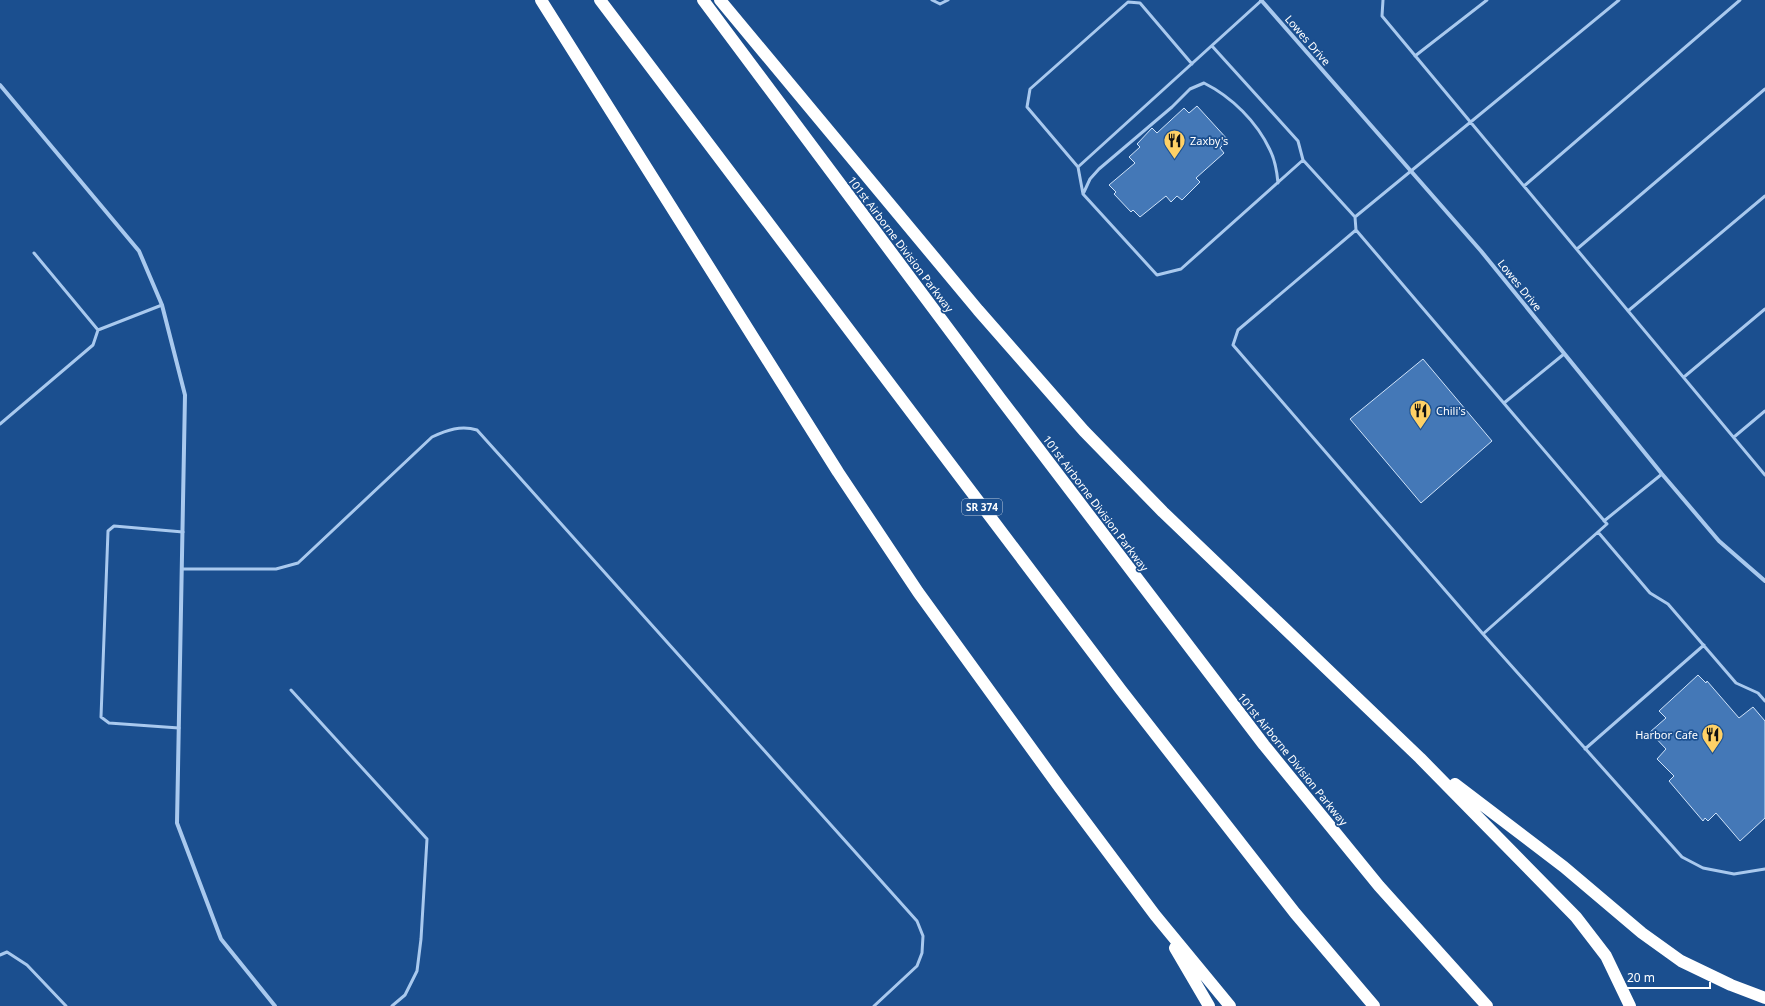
<svg xmlns="http://www.w3.org/2000/svg" width="1765" height="1006" font-family="'Noto Sans',sans-serif">
<style>
.building{fill:#4478b7;stroke:#cfe3fa}
.lines{fill:none;stroke-linecap:round;stroke-linejoin:round}
.lane{stroke:#a9c9ee;stroke-width:3}
.street{stroke:#a9c9ee;stroke-width:4}
.highway{stroke:#fff;stroke-width:12}
.labels{text-anchor:middle;dominant-baseline:central;stroke-width:3.5;stroke-linejoin:round;paint-order:stroke}
.shield{fill:#1b4f8f;stroke:#bbcadd;stroke-width:1}
.shield-label{font-size:10px;font-weight:bold;fill:#fff}
.street-label{font-size:11px;fill:#fff;stroke:#1b4f8f}
.poi-label{font-size:11px;fill:#fff;stroke:#1b4f8f;text-anchor:start}
</style>
<rect width="100%" height="100%" fill="#1b4f8f"/>
<path class="building" d="M1197,106L1228,140L1220,148L1224,153L1196,178L1200,182L1182,200L1177,196L1171,202L1166,196L1140,217L1133,210L1131,212L1114,194L1116,192L1109,185L1135,163L1129,157L1140,147L1137,144L1152,128L1157,133L1184,108L1189,113Z
M1423,359L1492,441L1421,503L1350,419Z
M1698,675L1706,683L1707,681L1739,718L1753,707L1765,721V818L1740,841L1716,813L1708,821L1705,818L1703,821L1669,781L1674,776L1657,759L1666,749L1650,732L1666,718L1659,711Z"/>
<g class="lines">
<path class="lane" d="M932,0L940,4L948,0
M1383,0L1382,16L1765,475
M1261,1L1078,167L1083,194L1157,275L1181,269L1303,160L1355,217L1356,230L1607,524L1483,634L1682,857L1703,868L1734,874L1765,869
M1212,46L1298,141L1303,160
M1415,56L1487,0
M1078,167L1027,107L1030,89L1128,2L1140,3L1192,64
M1524,186L1740,0
M1084,192L1090,179L1099,169L1172,107L1190,89L1204,83C1232,97 1257,122 1270,150C1275,160 1277,172 1278,183
M1355,217L1619,0
M1356,230L1238,330L1233,345L1483,634
M1577,249L1765,89
M34,253L98,330L162,305
M1628,311L1765,196
M1684,377L1765,309
M1504,403L1564,354
M0,424L93,345L98,330
M1734,437L1765,411
M1604,521L1662,474
M1598,532L1650,593L1668,604L1736,683L1758,693L1765,701
M182,569H276L298,563L432,437C447,430 461,425 477,430L917,921L923,936L922,953L917,966L874,1006
M291,690L427,839L421,939L417,971L405,995L392,1006
M179,728L109,723L101,717L108,531L114,526L183,532
M1585,749L1704,645
M0,955L7,952L27,965L66,1006"/>
<path class="street" d="M1261,0L1481,251L1662,474L1719,541L1765,581
M0,85L139,251L162,305L185,395L177,823L221,939L275,1006"/>
<path class="highway" d="M541,0L838,472L918,592L1060,788L1155,915L1230,1006
M600,0L1121,690L1295,913L1374,1006
M703,0L1000,398L1264,745L1379,886L1487,1006
M720,0L978,310L1084,431L1163,512L1420,758L1576,917L1606,956L1630,1006
M1455,784L1564,867L1642,933L1681,961L1731,985L1765,998
M1175,948L1209,1006"/>
</g>
<defs>
<symbol id="restaurant-pin" viewBox="-11 -11 22 30"><path d="M0 17L-7.5 6A9.5 9.5 0 1 1 7.5 6Z" fill="#ffd166" stroke="#1b4f8f"/><path d="M-5-6h1v4h1v-4h1v4h1v-4h1v5L-1.5 .5V6h-2V.5L-5-1ZM5-6V6H3V1.5H1.5Q1.5-4 5-6Z" fill="#111"/></symbol>
</defs>
<g fill-rule="evenodd">
<use href="#restaurant-pin" x="1162" y="128" width="25" height="34"/>
<use href="#restaurant-pin" x="1408" y="398" width="25" height="34"/>
<use href="#restaurant-pin" x="1700" y="722" width="25" height="34"/>
</g>
<g class="labels">
<rect class="shield" x="962" y="499" width="40" height="16" rx="3"/>
<g class="shield-label">
<text x="982" y="507">SR 374</text>
</g>
<g class="street-label">
<text transform="translate(1308 40) rotate(49)">Lowes Drive</text>
<text transform="translate(901 244) rotate(53)">101st Airborne Division Parkway</text>
<text transform="translate(1520 285) rotate(51)">Lowes Drive</text>
<text transform="translate(1096 503) rotate(53)">101st Airborne Division Parkway</text>
<text transform="translate(1293 759) rotate(51)">101st Airborne Division Parkway</text>
</g>
<g class="poi-label">
<text x="1190" y="140">Zaxby's</text>
<text x="1436" y="410">Chili's</text>
<text x="1698" y="734" text-anchor="end">Harbor Cafe</text>
</g>
</g>
<path d="M1621 982v6h89v-6" fill="none" stroke="#ffffff" stroke-width="2"/>
<text x="1627" y="982" font-size="12" fill="#ffffff" stroke="#1b4f8f" stroke-width="3" paint-order="stroke">20 m</text>
</svg>
